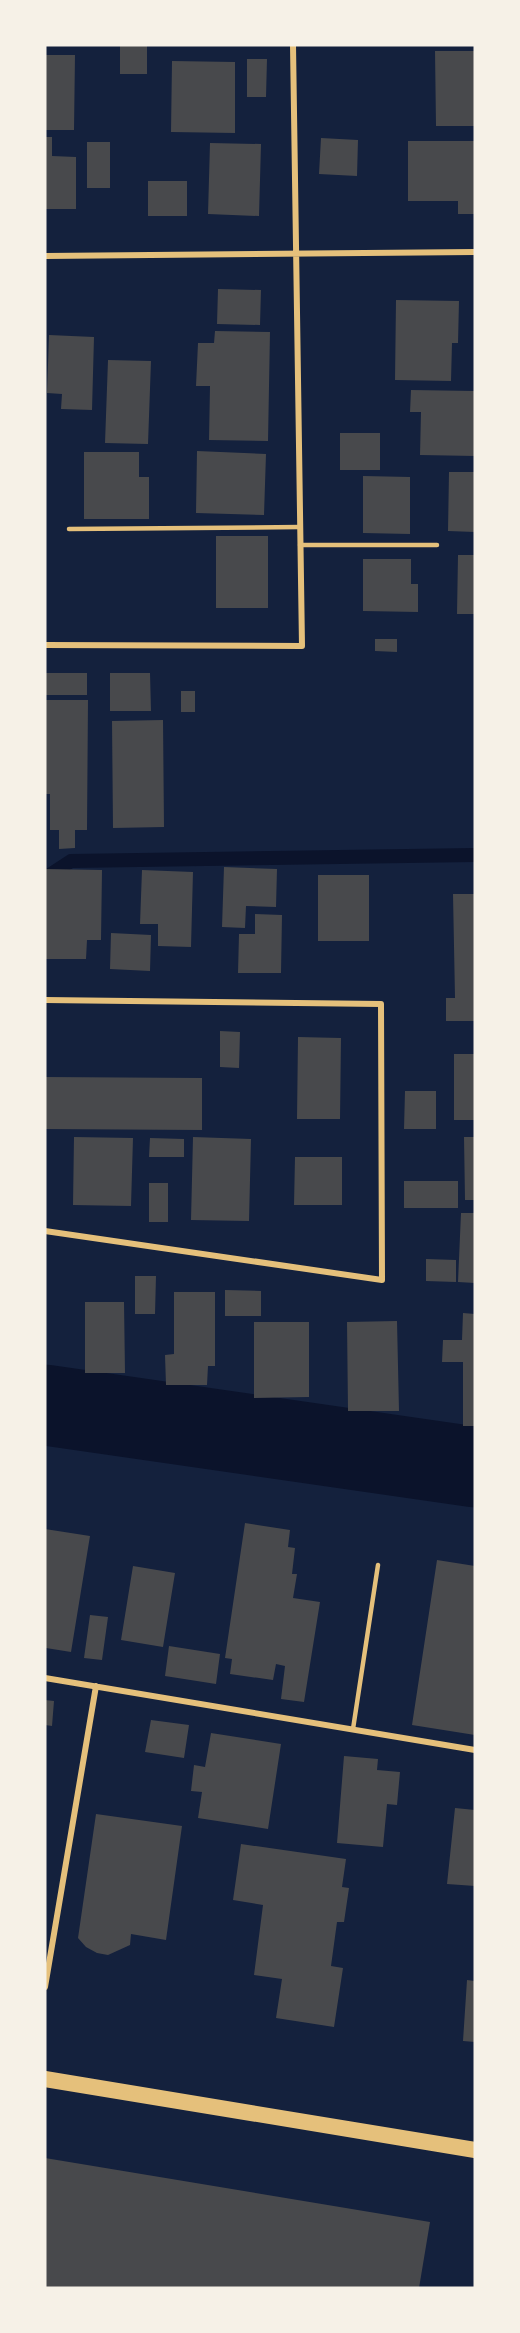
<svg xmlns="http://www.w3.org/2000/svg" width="520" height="2333" font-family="Manrope,sans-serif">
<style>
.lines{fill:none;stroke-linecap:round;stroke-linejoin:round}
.stream{stroke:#0b132b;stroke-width:14}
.river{stroke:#0b132b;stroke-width:81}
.building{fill:#48494c}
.service{stroke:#e5c07b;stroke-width:4.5}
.minor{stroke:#e5c07b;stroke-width:6}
.trunk{stroke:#e5c07b;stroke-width:16}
</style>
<rect width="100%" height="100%" fill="#14213d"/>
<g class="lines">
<path class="stream" d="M45,878L71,861L475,855"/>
<path class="river" d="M45,1405L475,1467"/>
</g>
<path class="building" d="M120,45H147V74H120Z
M435,51H475V126H436Z
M45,55H75L74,130H45Z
M247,59H267L266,97H247Z
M172,61L235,62V133L171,132Z
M45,137H52V156L76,157V209H45Z
M321,138L358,140L357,176L319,174Z
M408,141H475V214H458V201H408Z
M87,142H110V188H87Z
M210,143L261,144L259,216L208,214Z
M148,181H187V216H148Z
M218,289L261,290L260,325L217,324Z
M396,300L459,301L458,343H452L451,381L395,380Z
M215,331L270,332L268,441L209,440L210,386H196L198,343H214Z
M49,335L94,337L92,410L61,409L62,394L47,393Z
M108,360L151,361L148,444L105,443Z
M411,390L475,391V456L420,455L421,412H410Z
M340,433H380V470H340Z
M197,451L266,454L264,515L196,513Z
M84,452H139V477H149V519H84Z
M449,472H475V532L448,531Z
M363,476L410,477V534L363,533Z
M216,536H268V608H216Z
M458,555H475V614H457Z
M363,559H411V584H418V612L363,611Z
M375,639H397V652L375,651Z
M45,673H87V695H45Z
M110,673H150L151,711H110Z
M181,691H195V712H181Z
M45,700H88L87,830H75V848L59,849V830H50V794H45Z
M163,720L164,827L113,828L112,721Z
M224,867L277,869L276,907L246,906L245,928L222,927Z
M45,869L102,870L101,940H87L86,959H45Z
M142,870L193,872L191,947L158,946V924H140Z
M318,875H369V941H318Z
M453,894H475V1021H446V998H455Z
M255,914L282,915L281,973H238L239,934H255Z
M111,933L151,935L150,971L110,969Z
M220,1031L240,1032L239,1068L220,1067Z
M298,1037L341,1038L340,1119H297Z
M454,1054H475V1120H454Z
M45,1077L202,1078V1130L45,1129Z
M405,1091H436V1129H404Z
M74,1137L133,1138L131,1206L73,1205Z
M193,1137L251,1139L249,1221L191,1220Z
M464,1137H475V1200H465Z
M150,1138L184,1139V1157H149Z
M295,1157H342V1205H294Z
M404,1181H458V1208H404Z
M149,1183H168V1222H149Z
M461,1213H475V1283L458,1282Z
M426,1259L456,1260V1282L426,1281Z
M135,1276H156L155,1314H135Z
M225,1290L261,1291V1316H225Z
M174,1292H215V1366H208L207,1385H166L165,1355L174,1354Z
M85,1302H124L125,1373H85Z
M463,1313L475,1314V1426H463V1362H442L443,1340H462Z
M397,1321L399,1411H348L347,1322Z
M254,1322H309V1397L254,1398Z
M245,1523L290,1530L288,1547L295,1548L292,1574H297L293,1598L320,1602L304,1702L281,1699L285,1666L276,1664L273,1680L230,1674L232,1659L225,1658Z
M45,1529L90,1536L71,1652L46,1648Z
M437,1560L475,1566V1735L412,1725Z
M133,1566L175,1573L163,1647L121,1640Z
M90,1615L108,1617L102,1660L84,1658Z
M169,1646L220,1654L216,1684L165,1676Z
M45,1700L54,1701L52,1726L45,1725Z
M151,1720L189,1725L184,1758L145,1752Z
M211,1733L281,1744L268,1829L198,1818L202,1792L191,1791L194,1765L205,1767Z
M344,1756L378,1759L377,1770L400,1772L397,1805L387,1804L383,1847L337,1843Z
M455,1808L475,1810V1886L447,1884Z
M96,1814L182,1826L166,1940L131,1934L130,1945L108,1955L97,1953L86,1947L78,1938Z
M241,1844L346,1859L342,1887L349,1888L344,1922H337L331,1966L343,1968L334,2027L276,2018L282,1979L254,1975L263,1905L233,1900Z
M467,1980L475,1981V2042L463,2041Z
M45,2158L430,2222L419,2288H45Z"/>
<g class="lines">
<path class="service" d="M69,529L300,527
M300,545H437
M353,1729L378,1565"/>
<path class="minor" d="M45,256L475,252
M45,645L302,646L293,45
M45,1000L381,1004L382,1280L45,1231
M45,1678L475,1750
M45,1987L96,1686"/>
<path class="trunk" d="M45,2079L475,2150"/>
</g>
<rect width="520" height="2333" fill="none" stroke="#f6f1e7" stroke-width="93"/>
</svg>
